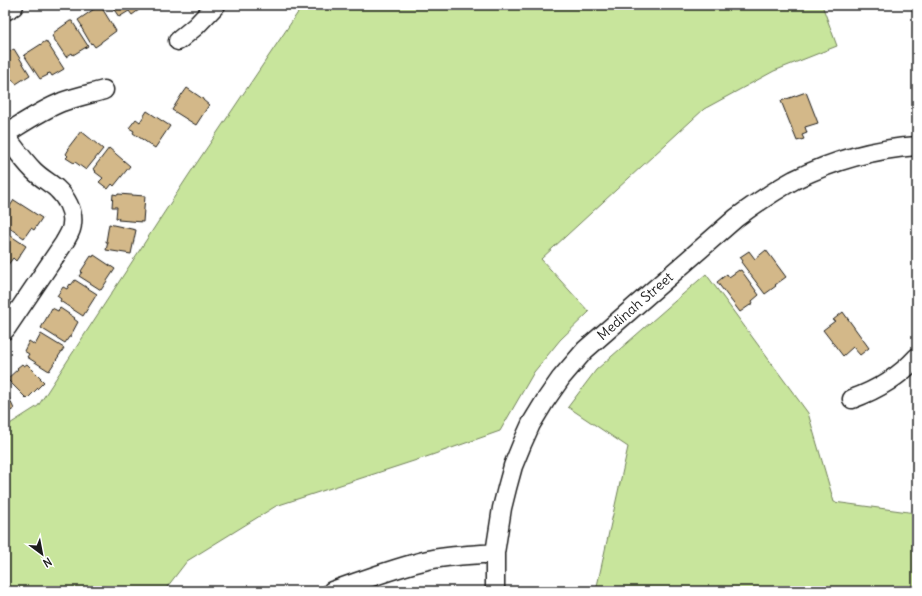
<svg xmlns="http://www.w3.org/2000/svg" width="922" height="596" font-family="Delius,sans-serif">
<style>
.green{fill:#c8e59c;stroke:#72805c}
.building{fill:#d3b889;stroke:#1c1c1c}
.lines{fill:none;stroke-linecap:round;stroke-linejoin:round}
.minor-casing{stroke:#1c1c1c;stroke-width:21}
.tertiary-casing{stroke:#1c1c1c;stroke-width:25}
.minor{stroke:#fff;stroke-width:18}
.tertiary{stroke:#fff;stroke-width:22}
.labels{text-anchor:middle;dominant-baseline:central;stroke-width:3;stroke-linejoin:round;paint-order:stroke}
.street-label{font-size:14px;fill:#1c1c1c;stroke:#fff}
</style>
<rect width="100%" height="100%" fill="#fff"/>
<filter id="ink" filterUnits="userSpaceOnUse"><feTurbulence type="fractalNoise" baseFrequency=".025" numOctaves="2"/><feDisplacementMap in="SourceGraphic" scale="8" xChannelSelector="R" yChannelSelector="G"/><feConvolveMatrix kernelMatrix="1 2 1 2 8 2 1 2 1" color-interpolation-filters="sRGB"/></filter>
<g filter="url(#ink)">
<path class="green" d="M303,5H822L837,46L774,71L704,109L541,259L589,312L560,340L534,372L500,431L429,456L276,506L187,561L164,591H5V427L38,406L188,176Z
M706,274L808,413L834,502L916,513L917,512V591H598L597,586L628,447L568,407L596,370Z"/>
<path class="building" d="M100,5L116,31L101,42V43L95,47L92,43L91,44L81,27L82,26L78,20Z
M111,5H142L143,7L132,15L129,11L119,17Z
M70,21H72L88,46L73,55L72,53L66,57L52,36L54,35L53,33Z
M46,41L64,69L52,76L50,73L47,74L48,75L40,79L24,55Z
M14,49L30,75L16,84L12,79L5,84V54Z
M187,88L203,99V100L209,105L196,125L172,110L182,94V95Z
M806,92L818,123L805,127L807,133L802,135L804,139L797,141L781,101Z
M147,111L170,126L155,148L133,133L134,131L129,128L136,119L140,122Z
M81,131L103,149L86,170L75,162L74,163L66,158L68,156L66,154L69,149L68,148Z
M109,148L130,166L114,186L112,184L108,189L99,182L103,178L95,172L96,171L93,169Z
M113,194L118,195V194L145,196L143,222L118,220L119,218H116L117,207H112Z
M14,200L42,218L34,230L31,228L24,238L5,225V214Z
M109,224L136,230L131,254L106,250L108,242H106Z
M5,232L26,246L16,261L13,258L7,266L5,264Z
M766,250L786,277L775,285L776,286L765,294L741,262L743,261L740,257L749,251L755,259Z
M94,255L115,269L101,290L79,276L82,272L81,271L91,256L93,257Z
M739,270V271L741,270L759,295L752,301L753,303L740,312L717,282L727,274L729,277Z
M75,280L97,294L83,316L60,301L61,299L57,296L63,287L67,289L70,284L71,285Z
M52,308L58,311L60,308L75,318L74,319L78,322L70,337H69L65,343L41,328Z
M843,312L869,348L860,355L853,347L843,356L823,330L835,321L833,320Z
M41,334L64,348L49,371L27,357L29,354L24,351L29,341L35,345Z
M22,364L24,366L27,364L41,378H40L44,382L27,399L7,379L18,369L17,368Z
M5,389L14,409L5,414Z"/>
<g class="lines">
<defs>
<path id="minor" d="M178,41L196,26L216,5
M5,134C23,123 42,110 62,102C76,97 90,94 104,90
M5,135C14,147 23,160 34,171C41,178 49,182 56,188C66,197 74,211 72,224C72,231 67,237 64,243L8,326L5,330
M852,399C877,390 899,377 917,357
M332,591C364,580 396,567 428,560C450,555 473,555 495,553
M495,591V553L502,508L507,488L513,466L522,444L531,424L545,401L561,378L585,350L736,218C755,204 774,191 794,180C832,161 875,149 917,146"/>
<path id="tertiary" d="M5,9L12,5"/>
</defs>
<use href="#minor" class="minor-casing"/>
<use href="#tertiary" class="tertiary-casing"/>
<use href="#minor" class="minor"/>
<use href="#tertiary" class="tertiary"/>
</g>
</g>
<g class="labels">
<g class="street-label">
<text transform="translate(635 306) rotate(-41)">Medinah Street</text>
</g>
</g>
<rect width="922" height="596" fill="none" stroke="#fff" stroke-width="20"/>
<rect x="10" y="10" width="902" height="576" fill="none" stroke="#1c1c1c" stroke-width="1.5" filter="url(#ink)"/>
<g transform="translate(42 554) rotate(148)" stroke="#ffffff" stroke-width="3" paint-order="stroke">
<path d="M0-3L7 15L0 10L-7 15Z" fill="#1c1c1c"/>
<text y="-6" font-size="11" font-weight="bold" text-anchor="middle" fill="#1c1c1c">N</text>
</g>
</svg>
